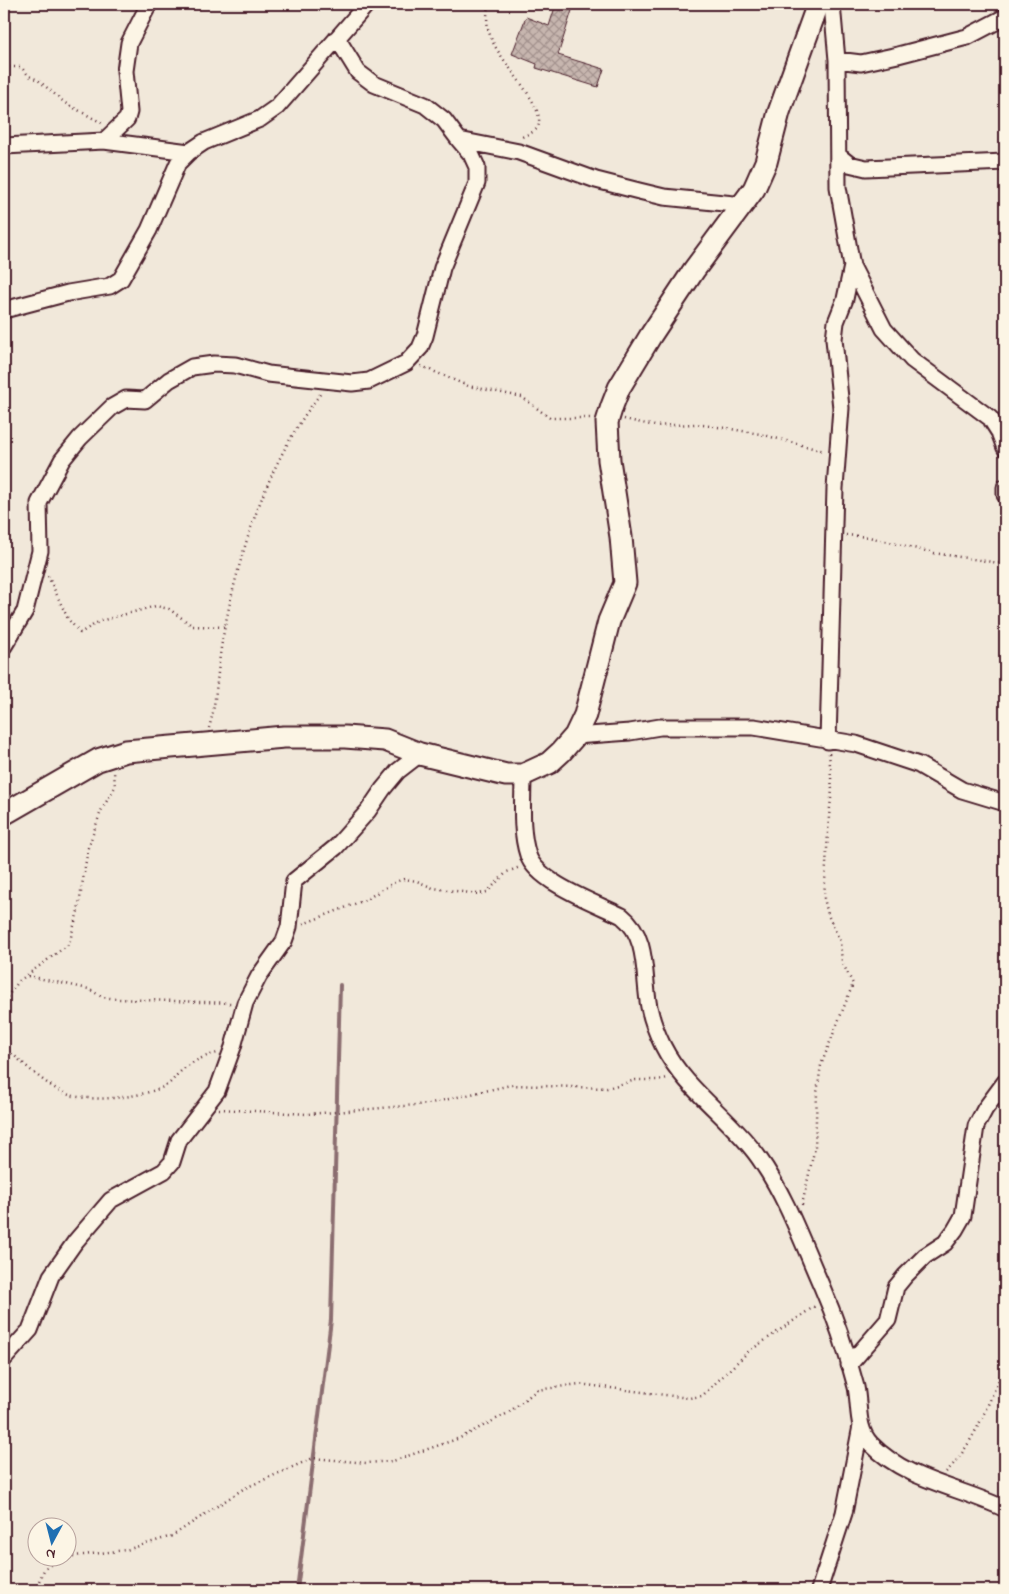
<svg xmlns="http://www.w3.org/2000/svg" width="1009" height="1594" font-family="'Indie Flower',sans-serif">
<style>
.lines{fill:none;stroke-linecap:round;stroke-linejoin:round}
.stream{stroke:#8b6d6f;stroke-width:4}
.building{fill:url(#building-cross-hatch);stroke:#4a1f2b}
.street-casing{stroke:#4a1f2b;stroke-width:19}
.secondary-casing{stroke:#4a1f2b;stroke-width:25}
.path{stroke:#4a1f2b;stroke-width:2.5;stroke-dasharray:1 4;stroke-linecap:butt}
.street{stroke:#fcf5e5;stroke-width:15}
.secondary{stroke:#fcf5e5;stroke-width:21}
</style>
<defs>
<pattern id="building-cross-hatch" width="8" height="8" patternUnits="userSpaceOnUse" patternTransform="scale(1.25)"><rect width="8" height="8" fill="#c7b6af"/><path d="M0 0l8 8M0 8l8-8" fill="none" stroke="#a4938f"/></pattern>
</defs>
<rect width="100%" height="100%" fill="#f1e8da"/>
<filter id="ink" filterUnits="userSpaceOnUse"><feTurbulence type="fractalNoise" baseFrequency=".02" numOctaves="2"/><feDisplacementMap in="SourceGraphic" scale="10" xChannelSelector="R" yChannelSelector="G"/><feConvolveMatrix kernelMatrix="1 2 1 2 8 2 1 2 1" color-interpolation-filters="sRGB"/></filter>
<g filter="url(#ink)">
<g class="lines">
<path class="stream" d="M297,1590L331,1320L340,985"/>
</g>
<path class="building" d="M556,4H574L558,55L604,69L598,87L536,68L537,64L512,54L526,17L549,26Z"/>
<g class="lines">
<defs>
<path id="street" d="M832,4L837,60L838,187L852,266L884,329L912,360L990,418L999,432L1005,448
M337,38L358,72L374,84L425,105L444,120L459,140L519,152L596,180L639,191L664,197L744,205
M837,60L861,63L898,55L967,37L1005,17
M104,141L127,119L129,112L125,71L129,43L149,4
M4,146L104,141L189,152
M839,156L849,164L866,168L1005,162
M4,310L68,293L110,286L121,279L149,230L178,163L189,152L204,142L260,119L277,107L367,4
M1005,487V495
M4,646L25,611L40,551L39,503L62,460L80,438L112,407L126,399L145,400L169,380L192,367L214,364L235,365L268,374L352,383L369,381L406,363L420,348L425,336L442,268L477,183V167L471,154L459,140
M575,736L630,732L660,727H754L856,744L919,765L962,790L1005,803
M828,741L835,488L841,408L834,339L836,322L845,299L852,266
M523,775C523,801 520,831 528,855C536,882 598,904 622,916C649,937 643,977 649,1007C652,1021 657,1034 663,1046C685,1090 731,1118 759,1158C786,1196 803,1244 822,1287C836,1319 847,1353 856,1387C860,1406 856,1429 871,1444C907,1481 960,1487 1005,1509
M4,1359L30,1330L51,1276L75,1242L111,1200L164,1171L172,1162L179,1140L217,1091L233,1047L245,1003L259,976L284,941L289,927L294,881L336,847L368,811L383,789L398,771L420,754
M849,1365L888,1320L896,1287L905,1276L925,1256L945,1243L955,1230L963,1216L976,1126L985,1109L1005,1082
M819,1590L844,1513L861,1426"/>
<path id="secondary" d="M4,814L98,760L126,751L284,737H345L385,740L420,754L506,775H523L549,763L561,752L575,736L585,715L609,621L625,583L621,537L609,460L607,422L612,406L619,388L651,335L694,270L754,189L766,162L779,112L818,4"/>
</defs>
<use href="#street" class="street-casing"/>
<use href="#secondary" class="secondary-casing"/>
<path class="path" d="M488,4C487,15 486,24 490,35C497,59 542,101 539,123C538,133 525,134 519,139
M4,67H21L29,76L38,80L65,103L102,123
M421,366L468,386L522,397L550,418H591
M624,419L655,426L695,424L725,428L760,434L824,451
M846,535L869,537L934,553L1005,564
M48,576L68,619L80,633L100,621L156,606L169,609L193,626L226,627
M209,728C217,701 217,670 222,642C238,555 266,463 321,393
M303,924L365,900L395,882L404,879L417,881L433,888L478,894L487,892L507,872L520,867
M28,976L89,989L102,997L117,999L231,1003
M4,1001L19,981L69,944L78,911L88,848L101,811L115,787L114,771
M4,1047C23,1062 40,1081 62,1092C85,1104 144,1098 167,1085C172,1082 174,1078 178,1074C189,1063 203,1056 218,1053
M219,1109L307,1114L336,1112L427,1104L511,1085L607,1088L636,1080H658L668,1078
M802,1205L815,1147L817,1093L821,1065L853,984L842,962L840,941L828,915L824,898L829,816L832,790L829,753
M946,1472C974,1445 989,1401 1005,1365
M35,1590L45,1568L66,1557L126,1550L172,1536L243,1489L313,1458L367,1463L393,1461L460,1438L508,1413L537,1390L579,1384L689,1398L702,1396L748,1352L815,1306"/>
<use href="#street" class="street"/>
<use href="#secondary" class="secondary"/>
</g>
</g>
<rect width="1009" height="1594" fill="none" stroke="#fcf5e5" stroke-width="20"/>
<rect x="10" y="10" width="989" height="1574" fill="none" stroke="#4a1f2b" stroke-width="2" filter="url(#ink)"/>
<g transform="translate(52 1542) rotate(187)"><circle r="24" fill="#fcf5e5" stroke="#b59f9b"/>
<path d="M0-4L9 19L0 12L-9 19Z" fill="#1f6fb2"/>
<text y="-8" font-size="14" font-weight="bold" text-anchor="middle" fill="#4a1f2b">N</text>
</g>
</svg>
